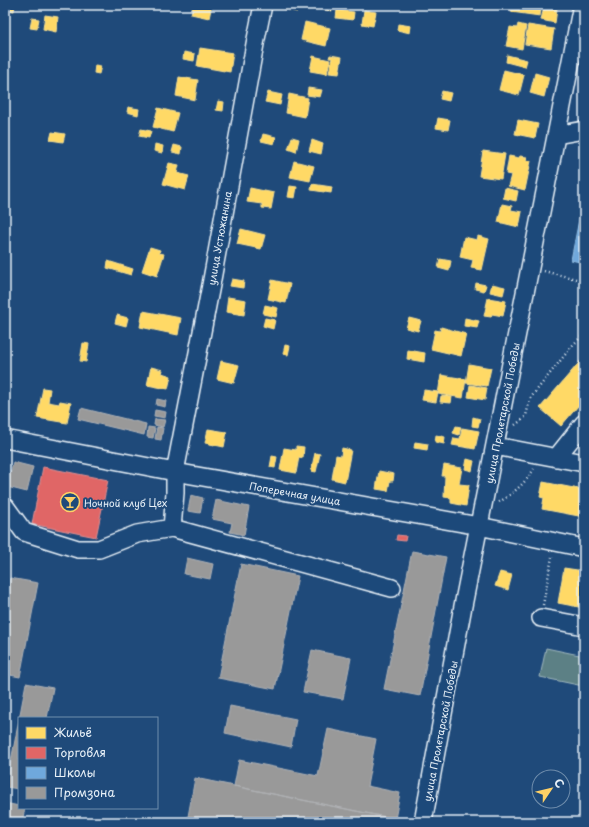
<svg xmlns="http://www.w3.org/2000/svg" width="589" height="827" font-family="'Playpen Sans',sans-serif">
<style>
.green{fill:#5b8085;stroke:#a2b8be}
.homes{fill:#ffd966;stroke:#f8e092}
.shops{fill:#e06666;stroke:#e29092}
.schools{fill:#6fa8dc;stroke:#93bee4}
.industry{fill:#999;stroke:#b1b3b6}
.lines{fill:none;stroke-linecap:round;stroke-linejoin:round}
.minor-casing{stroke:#e8f1f8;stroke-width:20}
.path{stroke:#e8f1f8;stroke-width:2.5;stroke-dasharray:1 3;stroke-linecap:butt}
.minor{stroke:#1f4a7a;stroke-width:17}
.labels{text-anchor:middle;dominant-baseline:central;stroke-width:4;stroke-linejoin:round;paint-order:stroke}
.street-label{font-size:10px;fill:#e8f1f8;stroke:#1f4a7a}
.poi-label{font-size:10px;fill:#e8f1f8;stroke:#1f4a7a;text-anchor:start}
</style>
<rect width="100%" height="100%" fill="#1f4a7a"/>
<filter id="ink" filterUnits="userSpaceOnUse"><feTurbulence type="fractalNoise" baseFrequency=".025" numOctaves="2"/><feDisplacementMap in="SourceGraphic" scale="8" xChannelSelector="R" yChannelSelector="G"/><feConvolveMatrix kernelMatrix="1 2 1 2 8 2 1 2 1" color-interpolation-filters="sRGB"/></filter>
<g filter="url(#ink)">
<path class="green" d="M546,648L584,656L583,686L540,677Z"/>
<path class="homes" d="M5,5H15L14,11L5,9Z
M193,5H212L209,18L191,14Z
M282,5H298L297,12L281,8Z
M308,5H333L332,11L307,6Z
M512,5L541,8L540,16L511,12Z
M544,7L557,9L555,23L541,20Z
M337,10L354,12L353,20L336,18Z
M364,10L376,12L373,26L362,24Z
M45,15L58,17L56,32L43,29Z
M32,18L39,19L37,29L30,28Z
M305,22L330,28L326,46L301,40Z
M398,24L411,26L410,33L397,30Z
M518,24L526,26L522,49L506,46L510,27L517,28Z
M528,25L554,29L551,48L525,44Z
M200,48L233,53L230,72L197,66Z
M184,52L195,54L194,61L183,59Z
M330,55L342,57L339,74L329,73L332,58H329Z
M507,55L527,60L525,67L506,62Z
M313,56L330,60L327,74L310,71Z
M95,65L101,66L99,74L94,73Z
M504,70L524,75L519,95L499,90Z
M535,73L549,77L544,97L530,93Z
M179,77L198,80L195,100L176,96Z
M308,88L322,90L320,97L307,95Z
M442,91L451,93L449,101L440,99Z
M268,92L282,95L280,105L265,102Z
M289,94L308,98L305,117L286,113Z
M218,101L224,102L223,111L216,110Z
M128,107L139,109L138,115L127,112Z
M158,108L178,113L173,132L153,127Z
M438,118L450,120L448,130L436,128Z
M518,120L538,124L535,138L515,134Z
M141,129L151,131L149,138L139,136Z
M52,132L65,134L63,142L50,140Z
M263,134L276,137L274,144L261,141Z
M292,137L299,139L296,152L288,149Z
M312,140L323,144L321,154L309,151Z
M155,144L163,146L162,153L154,151Z
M174,145L182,147L181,154L172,152Z
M483,151L505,154L501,179L479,176Z
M509,156L519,158L520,156L527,157L526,160L531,161L525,190L508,186L511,175L506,174Z
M294,161L314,166L310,181L290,177Z
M169,163L179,165L177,173L189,176L185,190L163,184Z
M312,184L332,187L331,193L311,190Z
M290,186L297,187L295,198L288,197Z
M250,188L274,193L271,209L262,208V204L247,202Z
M505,188L518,191L516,201L503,198Z
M502,204L512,206L511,210L522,212L519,227L498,222Z
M241,229L265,235L261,249L237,244Z
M478,236L489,239L482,270L471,268L473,260L460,257L464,237L477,240Z
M150,247L160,250L159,253L164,254L157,276L142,271Z
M440,259L451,261L449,271L438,268Z
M108,261L133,269L131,275L107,268Z
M232,279L244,281L243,288L230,286Z
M272,280L290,284L286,303L268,299Z
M476,283L486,285L484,291L475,289Z
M492,284L505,287L503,295L490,292Z
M228,297L246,300L244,315L226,312Z
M488,298L506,301L503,316L492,314L491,317L484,316Z
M265,305L278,308L276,317L263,314Z
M143,311L181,318L178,335L140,327Z
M117,315L128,318L126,326L115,323Z
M265,318L275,320L273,329L263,326Z
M409,318L421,321L418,331L406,328Z
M465,318L479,321L477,328L464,326Z
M441,327L466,334L461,356L431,349L435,330L440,331Z
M83,343L89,344L86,362L80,361Z
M285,345L290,346L288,355L283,354Z
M408,350L425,353L424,362L407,359Z
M584,357V399L561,426L540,408Z
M221,361L239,365L234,383L217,379Z
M469,364L491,368L487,386L466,383Z
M151,367L163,370L162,373L171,376L168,389L147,385Z
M441,375L466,379L463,398L438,394Z
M470,385L487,388L485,400L468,397Z
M43,388L50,389L48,402L59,404L60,401L71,403L67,423L37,418Z
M424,390L438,392L436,402L422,400Z
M441,396L452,397L451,403L440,402Z
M473,417L480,419L478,427L472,426Z
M456,426L461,427L459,435L453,433Z
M462,428L479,431L475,449L452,445L454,438L460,439Z
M208,429L227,432L224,447L205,443Z
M436,435L445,437L444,444L435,442Z
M415,442L428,444L427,450L414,448Z
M296,446L304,447L303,458L299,457L296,473L280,470L284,448L296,450Z
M342,448L351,450L345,482L332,479L336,455L341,456Z
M315,453L320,454L316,472L311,471Z
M272,456L277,457L275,468L270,467Z
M467,459L474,461L472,471L465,469Z
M444,465L462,468L459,484L469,485L466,506L451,503V498L444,497L445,476H442Z
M379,471L394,474L393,481H390L388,491L376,489Z
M543,482L584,490V517L542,509L544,498L540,497Z
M564,568L584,571V608L558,603Z
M500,572L512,575L508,590L495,586Z"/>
<path class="shops" d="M43,467L108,480L96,537L32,524Z
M397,535L406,536L405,541L396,540Z"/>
<path class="schools" d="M584,194V263L571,260Z"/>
<path class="industry" d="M157,399L166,401L165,407L156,405Z
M81,408L146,424L144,435L78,419Z
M155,410L166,412L165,418L154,416Z
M155,419L165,420L163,427L154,425Z
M148,427L155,428L153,438L147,437Z
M157,427L163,428L161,440L155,439Z
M13,462L33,467L27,492L7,487Z
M191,495L203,498L200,513L188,511Z
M216,500L249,507L244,535L230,532L232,523L212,519Z
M412,551L446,557L420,696L384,689Z
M187,558L213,564L210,579L184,574Z
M241,564L298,576L275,689L218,678Z
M10,578L38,583L20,677L5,674V607Z
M312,650L351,658L343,699L303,692Z
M26,683L53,688L47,718H19V789L6,787Z
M230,706L296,719L291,747L225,733Z
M328,729L376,739L367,786L400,793L395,819L234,786L239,760L318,776Z
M195,778L395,819V822H187Z
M5,803L19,806V808H25L22,822H5Z"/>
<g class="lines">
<defs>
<path id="minor" d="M556,135L584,130
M5,439L175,472L479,526L584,548
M495,446L584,463
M556,458L584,423
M5,506L24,532L78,549H99L137,534L172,528L392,588
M172,528L175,493V472L211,285L255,44L263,5
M541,618L584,626
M423,822L463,606L582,5"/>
</defs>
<use href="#minor" class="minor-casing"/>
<path class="path" d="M544,271L584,281
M515,425L522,420L526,416L530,399L536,391L572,346L584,334
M499,502C513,494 526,482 534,469
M543,605L552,557"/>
<use href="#minor" class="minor"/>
</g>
</g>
<defs>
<symbol id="bar-ring" viewBox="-11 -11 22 22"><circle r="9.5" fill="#1f4a7a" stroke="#ffd166" stroke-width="1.5"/><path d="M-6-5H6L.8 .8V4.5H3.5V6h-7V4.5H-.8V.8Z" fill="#ffd166"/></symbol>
</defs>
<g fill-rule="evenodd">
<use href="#bar-ring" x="59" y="491" width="22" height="22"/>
</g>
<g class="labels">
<g class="street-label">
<text transform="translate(219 238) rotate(-80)">улица Устюжанина</text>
<text transform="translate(502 413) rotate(-79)">улица Пролетарской Победы</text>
<text transform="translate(295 493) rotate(10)">Поперечная улица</text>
<text transform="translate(440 731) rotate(-79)">улица Пролетарской Победы</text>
</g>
<g class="poi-label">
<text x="84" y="502">Ночной клуб Цех</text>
</g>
</g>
<rect width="589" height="827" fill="none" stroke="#1f4a7a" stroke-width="20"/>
<rect x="10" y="10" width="569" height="807" fill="none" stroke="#e8f1f8" stroke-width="1.5" filter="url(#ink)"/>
<rect x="18" y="717" width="140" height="92" fill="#1f4a7a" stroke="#6f8dac"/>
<rect x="26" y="727" width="20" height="12" fill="#ffd966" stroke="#6f8dac"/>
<text x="54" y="737" font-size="12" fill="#e8f1f8">Жильё</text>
<rect x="26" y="747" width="20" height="12" fill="#e06666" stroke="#6f8dac"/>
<text x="54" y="757" font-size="12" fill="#e8f1f8">Торговля</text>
<rect x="26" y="767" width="20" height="12" fill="#6fa8dc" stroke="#6f8dac"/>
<text x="54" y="777" font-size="12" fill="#e8f1f8">Школы</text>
<rect x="26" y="787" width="20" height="12" fill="#999999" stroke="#6f8dac"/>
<text x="54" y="797" font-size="12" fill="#e8f1f8">Промзона</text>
<g transform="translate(551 789) rotate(55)"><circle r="19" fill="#1f4a7a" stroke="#6f8dac"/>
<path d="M0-3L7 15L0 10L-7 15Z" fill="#ffd166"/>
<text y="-6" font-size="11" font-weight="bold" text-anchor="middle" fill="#e8f1f8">С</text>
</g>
</svg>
